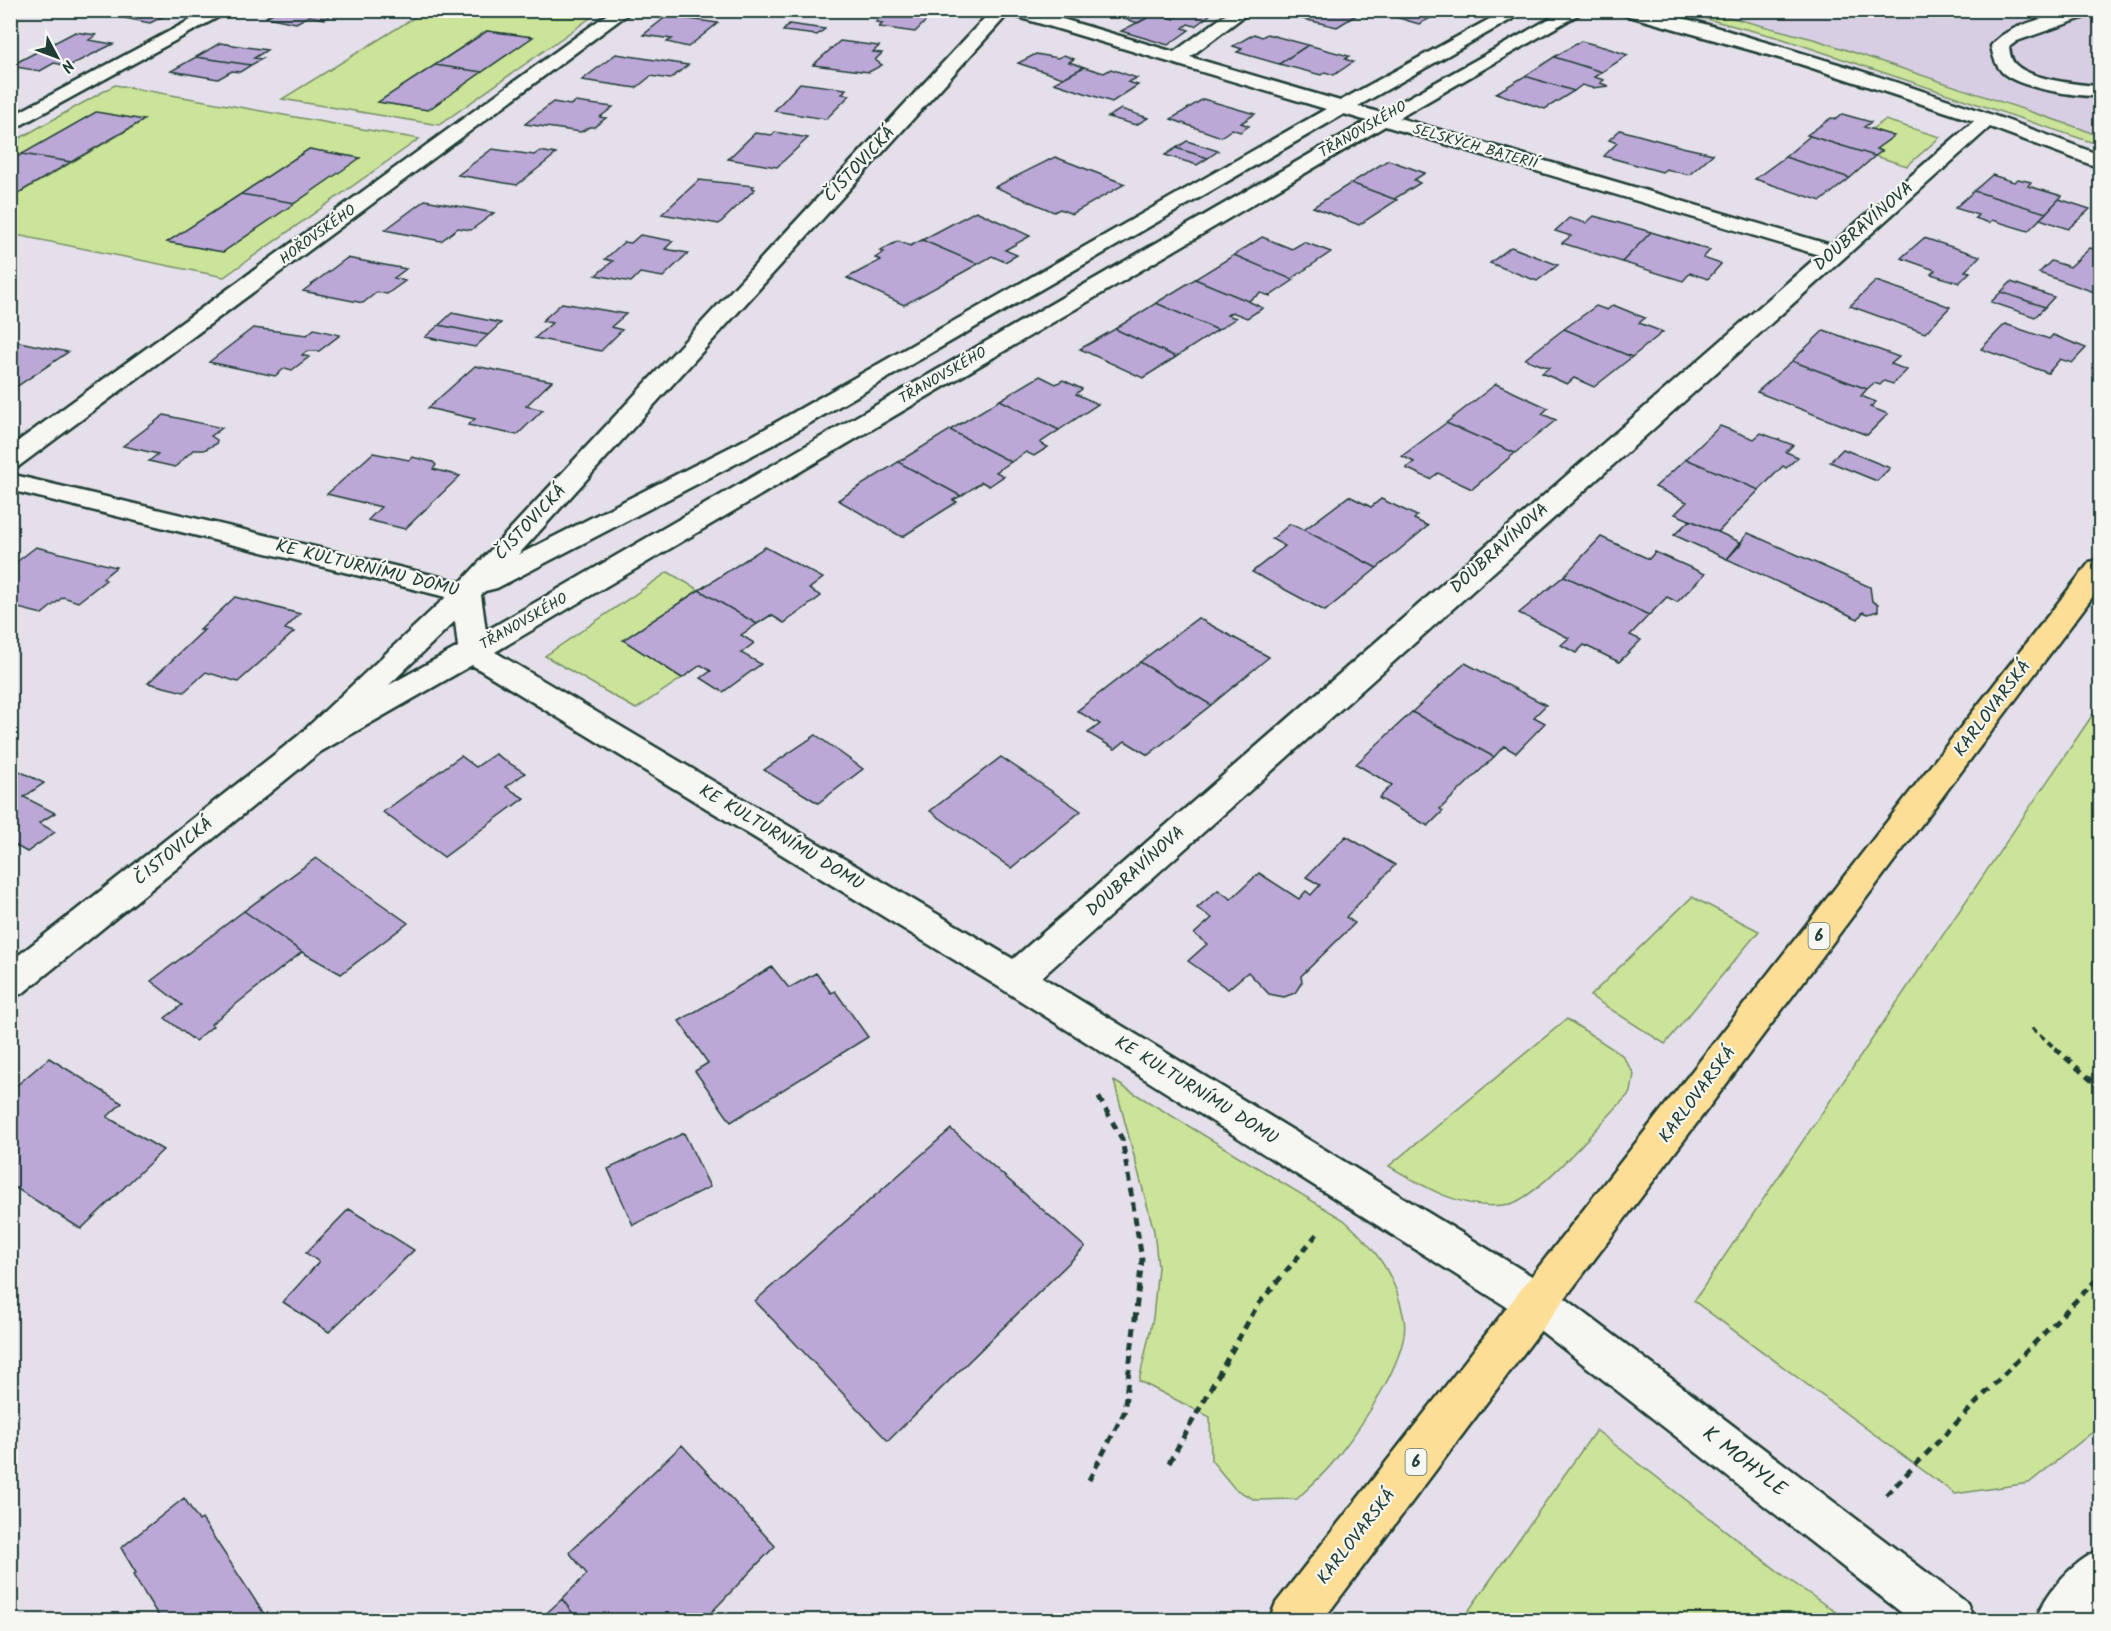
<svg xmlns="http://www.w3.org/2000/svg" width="2111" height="1631" font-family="Kalam,sans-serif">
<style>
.built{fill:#d8cee4}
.green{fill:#cbe49a;stroke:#759067;stroke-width:1.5;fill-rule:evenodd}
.building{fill:#bba8d7;stroke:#1f3d34;stroke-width:1.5}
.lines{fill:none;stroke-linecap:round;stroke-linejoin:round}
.minor-casing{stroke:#1f3d34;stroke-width:5}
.major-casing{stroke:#1f3d34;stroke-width:5}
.path-far1{stroke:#1f3d34;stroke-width:4;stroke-dasharray:6 4.5;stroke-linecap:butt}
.path{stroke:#1f3d34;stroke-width:5;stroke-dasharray:8 6;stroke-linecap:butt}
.minor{fill:#f6f6f2;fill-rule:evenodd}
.major{fill:#fdde96;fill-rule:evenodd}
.labels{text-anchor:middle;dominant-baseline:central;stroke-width:4.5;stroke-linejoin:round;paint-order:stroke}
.far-street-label{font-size:15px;fill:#1f3d34;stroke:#f6f6f2}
.shield{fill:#f6f6f2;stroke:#60746d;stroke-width:1.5}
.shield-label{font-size:16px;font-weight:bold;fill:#1f3d34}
.street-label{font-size:18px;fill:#1f3d34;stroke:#f6f6f2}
.near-street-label{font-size:21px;fill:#1f3d34;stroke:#f6f6f2}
</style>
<rect width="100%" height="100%" fill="#e4dfea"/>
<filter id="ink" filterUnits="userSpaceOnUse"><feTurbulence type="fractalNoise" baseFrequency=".0167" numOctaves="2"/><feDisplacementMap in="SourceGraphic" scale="12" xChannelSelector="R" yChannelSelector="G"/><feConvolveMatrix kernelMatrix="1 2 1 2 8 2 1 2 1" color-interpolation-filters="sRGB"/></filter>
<g filter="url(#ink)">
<path class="built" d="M1676,11H2100V145L1780,38Z"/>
<path class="green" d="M425,11H600L439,125L282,99ZM486,31L532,37L428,110L379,102Z
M1676,11H1706L1817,40L2082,129L2100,137V145L1780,38Z
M115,85L419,139L224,277L11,234L10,198L143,121L11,161V143ZM309,149L359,158L223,252L168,242Z
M1885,120L1940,137L1907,166L1875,156L1882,151L1876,149L1893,136L1872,129Z
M668,572L699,590L624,640L682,678L636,709L545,656Z
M2100,704V1420L2095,1430L2029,1483L1955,1494L1694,1301Z
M1692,897L1759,931L1665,1044L1590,996Z
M1567,1019L1622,1055L1634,1074L1631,1092C1607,1116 1538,1198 1510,1204C1467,1213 1424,1187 1389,1166Z
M1114,1081L1344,1220C1376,1249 1396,1275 1404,1319C1411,1355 1360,1428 1338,1456C1327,1472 1311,1485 1297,1499L1255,1500L1235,1489L1211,1460L1210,1417L1139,1381L1153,1318L1158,1267L1154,1231Z
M1596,1430L1788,1579L1847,1620H1462Z"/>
<path class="building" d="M118,10H176L150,23L109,15Z
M278,10H338L325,19L309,16L296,23L266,17Z
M887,10H930L936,11L915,32L879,27L883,23L876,22Z
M1097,10H1151L1157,13L1138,23Z
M1185,10L1211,14L1195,26L1188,24L1183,28L1189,30L1168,45L1121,31L1156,13L1174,19Z
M1309,10H1333L1355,16L1337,27L1299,18Z
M1381,10H1466L1455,16L1442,12L1419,24L1378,12Z
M667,16L718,23L688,47L667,42L672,39L643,35Z
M789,24L825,29L817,35L783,31Z
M487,31L533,37L482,72L435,65Z
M75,32L96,35L89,40L113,44L69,66L54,63L40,71L10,66Z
M1254,34L1262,37L1267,34L1308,45L1279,64L1237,52L1242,49L1233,46Z
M840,41L879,46L873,52L882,53L875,60L882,65L869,72L813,65Z
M1581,41L1607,48L1628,55L1602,72L1554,57Z
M220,43L267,50L254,58L262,59L251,65L196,57Z
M1308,45L1349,56L1345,59L1353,62L1334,75L1325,72L1321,75L1279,64Z
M616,54L688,65L670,79L651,76L636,88L582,80Z
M1036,54L1058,58L1064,55L1074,59L1069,62L1084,67L1063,78L1018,63Z
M196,57L251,65L240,72L232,71L218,79L171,71Z
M1554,57L1602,72L1594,77L1604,80L1600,83L1609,86L1592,88L1582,85L1574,91L1525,76Z
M435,65L482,72L428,110L378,102Z
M1084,67L1104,73L1111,69L1137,78L1128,82L1138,85L1112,102L1054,83Z
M1525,76L1574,91L1545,109L1496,93Z
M800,83L846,89L842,94L850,95L826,119L774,111Z
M1203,99L1255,114L1241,123L1249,126L1240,132L1232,129L1221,137L1171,119Z
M553,102L570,105L575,102L613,107L600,117L606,118L594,127H589L581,132L525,124Z
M1121,109L1148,118L1136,125L1108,117Z
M96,112L144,120L71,162L22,154Z
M1842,114L1871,122L1864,127L1894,136L1876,149L1882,151L1875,156L1807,135L1831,118L1836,119Z
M1620,130L1682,147L1713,154L1689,175L1666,169L1662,172L1604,156L1617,143L1609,140Z
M775,132L808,138L777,167L728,159L755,133L772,135Z
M1810,136L1875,156L1850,178L1785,157Z
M1187,141L1218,151L1208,158L1176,148Z
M1176,148L1208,158L1197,165L1165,155Z
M309,149L360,158L295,203L241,194Z
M492,149L534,155L540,151L556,154L517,185L458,175Z
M22,154L71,162L10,198V161Z
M1055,157L1125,184L1072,214L1060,209L1054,212L995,187Z
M1785,157L1850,178L1821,201L1755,179Z
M1388,160L1425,173L1414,180L1420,183L1394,199L1351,183Z
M1992,175L2014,182L2018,179L2031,182L2028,186L2062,196L2046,213L1974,191Z
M699,180L754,186L752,188L755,189L719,224L662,214Z
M1351,183L1394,199L1397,200L1359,225L1313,207Z
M1974,191L2046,213L2028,231L1992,220L1989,223L1975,218L1978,215L1955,208Z
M241,194L295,203L223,252L167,242Z
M2059,199L2090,209L2068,229L2040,219Z
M425,200L494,213L471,230L458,228L441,241L385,230Z
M976,211L1030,236L1005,250L1017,255L1005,262L992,256L978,264L922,240Z
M1594,216L1651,232L1622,262L1562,243L1571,236L1555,231L1569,218L1586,223Z
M1651,232L1710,250L1703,258L1721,264L1708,279L1690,273L1683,281L1622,262Z
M640,235L673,241L665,249L688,253L663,277L640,273L631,282L596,275L613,261L605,259L624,242L631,243Z
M1262,237L1292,249L1304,242L1331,252L1291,279L1234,255Z
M1924,238L1980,256L1965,271L1970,272L1959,283L1931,274L1935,270L1901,258Z
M922,240L978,264L904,305L847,278L881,260L875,258L884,252L880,251L898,241L910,246Z
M1511,247L1558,265L1537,281L1490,263Z
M2090,248L2100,251V294L2039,273L2051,261L2070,267Z
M1234,255L1291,279L1294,280L1270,296L1261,293L1248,301L1195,279Z
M347,258L406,269L394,278L405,281L387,294L377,292L363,303L303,291Z
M1195,279L1248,301L1263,308L1247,318L1232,312L1227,315L1236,318L1218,330L1156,303Z
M1876,281L1932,300L1950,307L1925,333L1850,306Z
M2011,282L2054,297L2045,307L2001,292Z
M2001,292L2045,307L2035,317L1991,302Z
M562,303L626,314L611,327L622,330L601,351L535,338L552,323L542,321Z
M1156,303L1218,330L1176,357L1115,329Z
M1613,305L1645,318L1639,323L1663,332L1632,357L1564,329L1596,306L1607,310Z
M452,313L501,323L488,335L439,325Z
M2005,324L2049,339L2053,335L2086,348L2072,363L2060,359L2048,373L1981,349Z
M439,325L488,335L475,347L425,337Z
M253,328L307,335L314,329L340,335L319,351H307L302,355L309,357L292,370L285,368L275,376L209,362Z
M1115,329L1176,357L1143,378L1080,349Z
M1564,329L1632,357L1594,387L1574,378L1567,384L1542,373L1549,368L1525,359Z
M1824,330L1899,357L1891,364L1907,370L1893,384L1884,381L1880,385L1874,383L1867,389L1792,361Z
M10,340L68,352L10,391Z
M1792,361L1867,389L1861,396L1876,402L1870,407L1888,414L1867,435L1757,392Z
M475,366L552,381L526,406L543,410L517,435L468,425L475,419L428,408Z
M1040,376L1056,384L1063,380L1082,389L1076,394L1098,404L1059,430L1000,400Z
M1496,384L1548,408L1542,414L1556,420L1515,453L1446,423Z
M1000,400L1059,430L1040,443L1048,447L1034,456L1026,452L1011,462L950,430Z
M164,415L222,428L211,436L217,440L216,444L204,450H193L175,467L149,461L158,454L123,446Z
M1446,423L1515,453L1472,489L1438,473L1430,479L1406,468L1414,462L1402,456Z
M1720,426L1754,439L1761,433L1793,445L1786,452L1798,457L1786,468L1783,466L1759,490L1686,459Z
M950,430L1011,462L996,472L1004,476L989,486L982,482L961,496L898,462Z
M1843,449L1890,468L1877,481L1830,462Z
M373,453L409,460L412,457L433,462L436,465L433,469L460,476L405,529L368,520L381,507L327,494Z
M1686,459L1759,490L1718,532L1675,514L1687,502L1655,487Z
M898,462L961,496L953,500L957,502L902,537L838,500Z
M1349,496L1371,507L1381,499L1417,516L1414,519L1428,526L1377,568L1304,530Z
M1690,520L1718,532L1742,543L1727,559L1674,535Z
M1290,524L1304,530L1377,568L1325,611L1252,572L1285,546L1272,539Z
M1748,533L1870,587L1872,601L1878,604V611L1868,614L1863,612L1858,619L1727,559Z
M1601,537L1649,559L1655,552L1705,574L1677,602L1667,597L1649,615L1564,576Z
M36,547L116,567L103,578L106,580L78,602L63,597L42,614L10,606V567Z
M765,547L823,578L809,589L821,596L784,623L771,615L757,624L699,590Z
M1564,576L1649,615L1630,635L1641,640L1619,662L1584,645L1576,653L1561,645L1569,638L1519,613Z
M699,590L757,624L741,635L754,643L741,653L761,664L723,692L701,678L711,671L701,665L682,678L623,640Z
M235,597L300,614L285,629L294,632L238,682L206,672L184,692L148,683L204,630H200Z
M1198,618L1269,657L1211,705L1140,662Z
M1140,662L1211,705L1148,755L1125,741L1115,749L1088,733L1100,724L1077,711Z
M1465,663L1546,705L1534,717L1545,723L1516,753L1504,746L1494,757L1412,712Z
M1412,712L1494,757L1440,809L1443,811L1428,826L1379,798L1392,785L1356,764Z
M816,735L863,769L818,803L764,770Z
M495,754L525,773L506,787L524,798L444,857L383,812L461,756L476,767Z
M1001,757L1081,811L1011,868L930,811Z
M11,767L44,783L24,797L55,813L39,823L55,832L27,852L13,844L10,845Z
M1346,836L1395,865L1346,917L1355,923L1301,976L1302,982L1295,993L1284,997L1269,994L1248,972L1228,989L1188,961L1207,944L1194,934L1212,918L1197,908L1218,890L1231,899L1259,873L1299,899L1306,891L1311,895L1320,885L1306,877Z
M316,858L408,923L341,974L302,952L244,911Z
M244,911L302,952L211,1024L213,1026L195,1041L165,1018L182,1005L151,981Z
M772,967L789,988L816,973L831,993L835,991L868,1037L731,1122L695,1071L708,1063L679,1021Z
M49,1058L122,1103L107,1117L163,1150L81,1229L16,1188L10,1193V1091Z
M951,1129L1085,1247L888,1441L755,1301Z
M684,1133L710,1187L633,1225L608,1169Z
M349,1209L414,1250L329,1332L283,1302L319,1262L306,1253Z
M682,1445L775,1546L704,1620H578L562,1599L587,1574L569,1552Z
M184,1498L199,1521L202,1519L268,1620H161L133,1575L136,1573L121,1548Z
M562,1599L578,1620H539Z"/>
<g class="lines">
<defs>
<path id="minor" d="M209,10H231L10,131V117Z
M613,10H633L19,466L10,468V447Z
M992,10H1032L1174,52L1232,10H1252L1190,57L1340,101L1506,10H1528L1358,106L1381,113L1565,10H1586L1399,118L1831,245L1974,121L1800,64L1622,14L1620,10C1672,10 1725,31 1775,45C1885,77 1994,114 2100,155V168L1990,127L1042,977L1553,1289L1967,1603L1974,1620H1911L1523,1317L1002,989L472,665L320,752L23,993L10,998V962L298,736L446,597L10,490V474L461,582ZM1008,14L1326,109L754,435L518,555ZM1344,114L1367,121L486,631L481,595L485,591L497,588L772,445ZM1385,126L1819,255L1013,959L495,652ZM455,621L458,647L389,685Z
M2070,10H2096L2094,14L2017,41L2009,47C2010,54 2011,61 2016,65C2032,80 2079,85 2100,86V96C2078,97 2018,88 2002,72C1995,64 1993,55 1991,46C2006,25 2046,19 2070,10Z
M2100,1550V1610L2092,1620H2036C2045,1593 2073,1561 2100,1550Z"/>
<path id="major" d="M2100,559V587L1323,1620H1269L1276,1603L2090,562Z"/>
</defs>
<use href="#minor" class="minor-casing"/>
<use href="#major" class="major-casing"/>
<path class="path-far1" d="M2032,1028L2057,1050"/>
<path class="path" d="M2055,1048L2100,1088
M1169,1463L1257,1306L1317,1234
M1089,1480L1124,1413L1142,1259L1122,1139L1098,1096
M1886,1495L2100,1276"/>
<use href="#minor" class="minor"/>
<use href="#major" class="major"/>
</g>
</g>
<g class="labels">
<g class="far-street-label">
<text transform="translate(1363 130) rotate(-30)">TŘANOVSKÉHO</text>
<text transform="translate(1475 147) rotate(16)">SELSKÝCH BATERIÍ</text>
<text transform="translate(318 235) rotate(-36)">HOŘOVSKÉHO</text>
<text transform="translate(943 376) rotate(-30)">TŘANOVSKÉHO</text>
<text transform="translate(524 622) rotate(-30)">TŘANOVSKÉHO</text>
</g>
<g class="shield">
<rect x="1808.5" y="923" width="21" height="26" rx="4.5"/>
<rect x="1405.5" y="1449" width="21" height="26" rx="4.5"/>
</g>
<g class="shield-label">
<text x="1819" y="936">6</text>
<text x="1416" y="1462">6</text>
</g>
<g class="street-label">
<text transform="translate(860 165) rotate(-47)">ČISTOVICKÁ</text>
<text transform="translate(1864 227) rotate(-41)">DOUBRAVÍNOVA</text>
<text transform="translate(531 523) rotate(-47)">ČISTOVICKÁ</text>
<text transform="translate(1500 549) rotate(-42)">DOUBRAVÍNOVA</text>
<text transform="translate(367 569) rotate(14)">KE KULTURNÍMU DOMU</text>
<text transform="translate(1993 709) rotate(-53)">KARLOVARSKÁ</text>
<text transform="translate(781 838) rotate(31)">KE KULTURNÍMU DOMU</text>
<text transform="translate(174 852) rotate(-39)">ČISTOVICKÁ</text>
<text transform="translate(1136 872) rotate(-42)">DOUBRAVÍNOVA</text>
<text transform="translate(1196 1091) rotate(32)">KE KULTURNÍMU DOMU</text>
<text transform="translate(1698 1095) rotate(-53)">KARLOVARSKÁ</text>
<text transform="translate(1357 1537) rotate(-52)">KARLOVARSKÁ</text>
</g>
<g class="near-street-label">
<text transform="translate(1744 1462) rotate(38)">K MOHYLE</text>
</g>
</g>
<rect width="2111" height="1631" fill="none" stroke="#f6f6f2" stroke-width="36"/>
<rect x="18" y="18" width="2075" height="1595" fill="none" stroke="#1f3d34" stroke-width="2" filter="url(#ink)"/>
<g transform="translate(57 57) rotate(131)" stroke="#f6f6f2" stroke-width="4.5" paint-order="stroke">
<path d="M0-4.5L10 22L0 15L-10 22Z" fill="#1f3d34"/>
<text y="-9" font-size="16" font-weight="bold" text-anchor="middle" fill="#1f3d34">N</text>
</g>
</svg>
